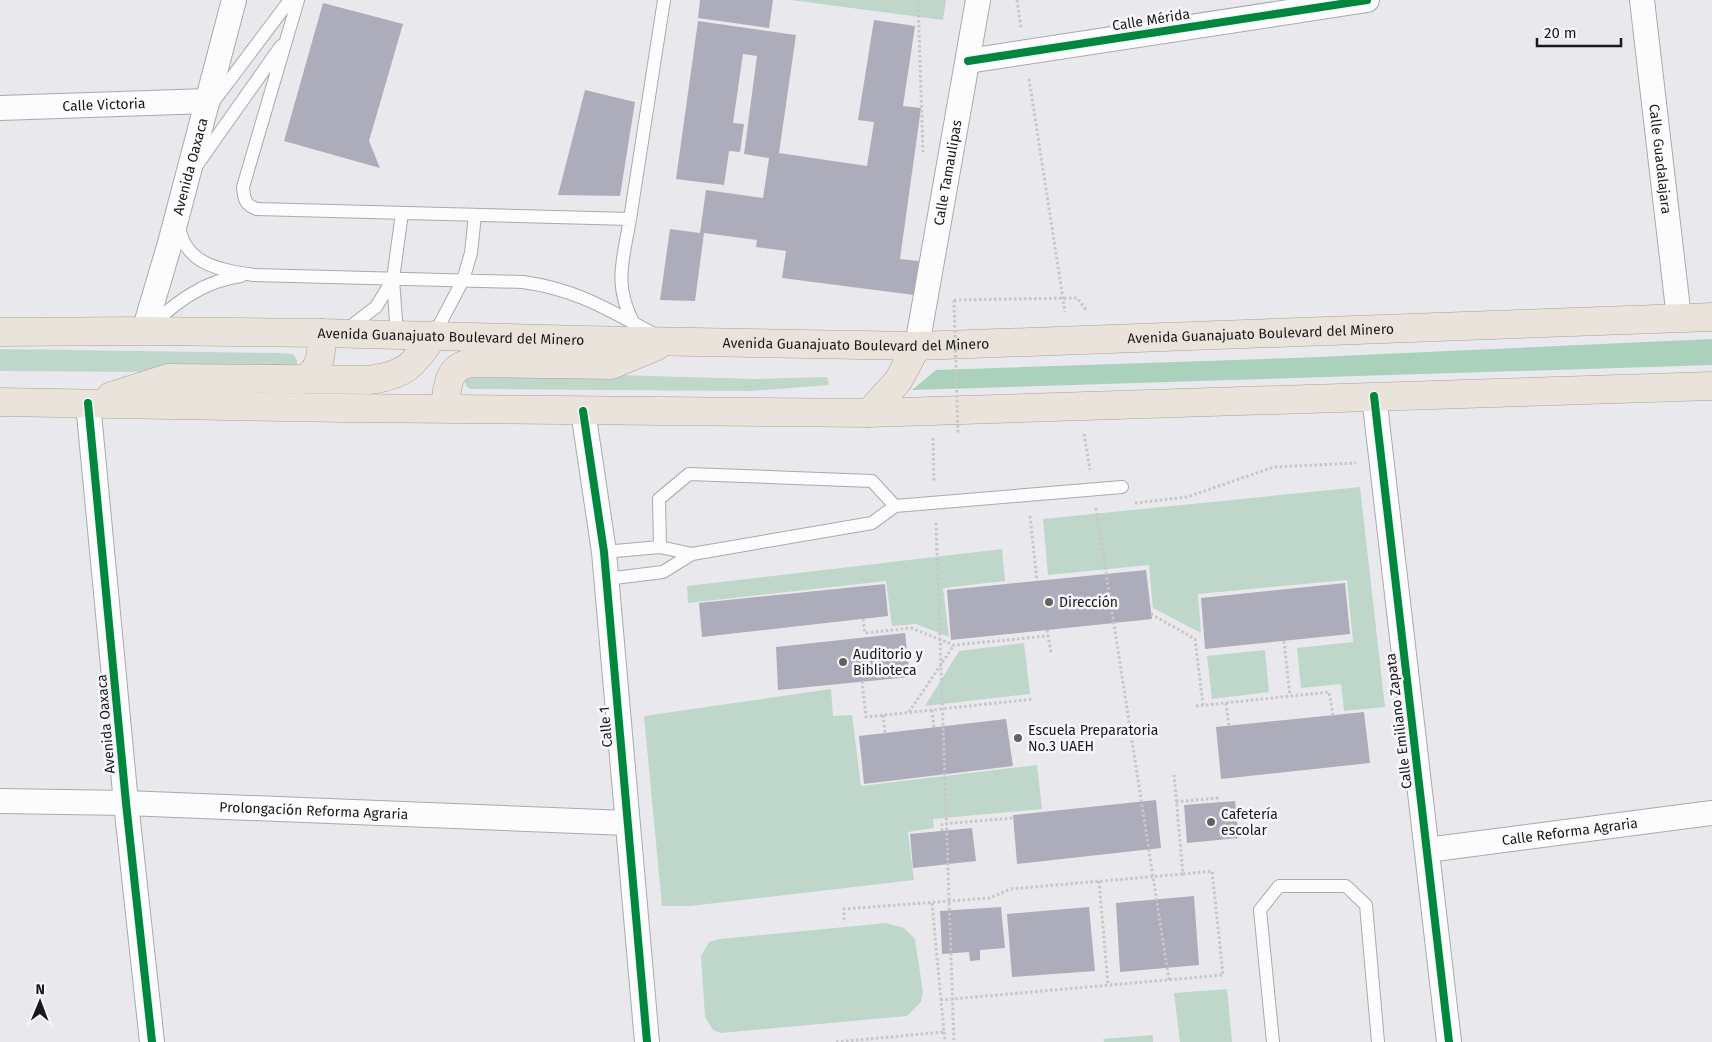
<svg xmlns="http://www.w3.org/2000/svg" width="1712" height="1042" font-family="'Fira Sans',sans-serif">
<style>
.green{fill:#bfd7ca}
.forest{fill:#aad1bc}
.building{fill:#adacba}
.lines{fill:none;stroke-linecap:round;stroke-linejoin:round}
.lane-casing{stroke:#aaaaad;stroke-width:14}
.street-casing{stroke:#aaaaad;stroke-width:26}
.primary-casing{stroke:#aa9f90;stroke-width:29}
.path{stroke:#c7c7c8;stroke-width:3;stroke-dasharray:2.5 2.5;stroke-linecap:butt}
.lane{stroke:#fcfcfc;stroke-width:12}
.street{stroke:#fcfcfc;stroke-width:24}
.primary{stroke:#eae3db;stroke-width:28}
.path-bridge{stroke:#c7c7c8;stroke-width:3;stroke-dasharray:2.5 2.5;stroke-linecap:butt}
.cycleway-casing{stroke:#f6f6fb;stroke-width:11}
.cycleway{stroke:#00873e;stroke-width:8}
.poi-dot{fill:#626264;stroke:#f6f6fb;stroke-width:2}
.labels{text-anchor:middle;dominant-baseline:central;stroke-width:5;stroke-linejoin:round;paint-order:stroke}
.street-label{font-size:14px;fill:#19191a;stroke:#f6f6fb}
.poi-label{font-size:14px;fill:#19191a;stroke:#f6f6fb;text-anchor:start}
</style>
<rect width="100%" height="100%" fill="#e9e9ed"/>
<path class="green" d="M791,0H946L943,20Z
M0,349L278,353L293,354L297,360V366L286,373L0,371Z
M475,371L757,379L827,377L829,385L751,391L470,389L466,386L465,380L468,374Z
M1360,487L1385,707L1344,711L1341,684L1301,688L1297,648L1353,642L1347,580L1198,594L1201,633L1153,608L1149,565L1048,575L1043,519Z
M1002,549L1005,581L943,588L949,637L916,624L892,626L886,581L688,603L687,586Z
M1024,643L1030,694L925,706L959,651Z
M1265,650L1269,692L1212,699L1207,656Z
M831,689L833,716L852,715L861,786L1037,765L1042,809L933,819L934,828L908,832L914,880L690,906H662L644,716Z
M886,923L904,928L915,939L923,992L921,1002L907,1016L721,1033L713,1030L705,1017L701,956L709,942L719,939Z
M1227,989L1232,1042H1180L1174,993Z
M1153,1035V1042H1104L1103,1039Z"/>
<path class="forest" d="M1712,339V365L912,390L936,370L1295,358Z"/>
<path class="building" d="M700,0H773L769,28L698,18Z
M323,3L403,24L369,141L380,168L284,141Z
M874,20L915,26L903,106L921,108L900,259L919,261L914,295L782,278L786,251L756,247L757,240L704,233L695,301L660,300L670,229L700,233L706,190L763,198L769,158L744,154L757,56L743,54L733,123L744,124L740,152L729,151L724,185L676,179L698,21L796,35L779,153L867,166L874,122L858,120Z
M585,90L635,102L620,196L558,195Z
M1146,570L1152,619L951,640L947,590Z
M1345,583L1350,634L1205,649L1201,598Z
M885,584L888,616L702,637L699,603Z
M905,633L910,677L778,690L776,647Z
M1364,712L1370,763L1221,779L1216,727Z
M1006,719L1013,766L864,784L859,736Z
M1156,800L1161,848L1017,864L1013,815Z
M1235,801L1239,838L1187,843L1184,805Z
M972,828L976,861L913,868L910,834Z
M1194,896L1199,965L1120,972L1116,903Z
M1001,907L1005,948L980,950V960L970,961L969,952L942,954L940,911Z
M1089,907L1095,971L1012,977L1007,914Z"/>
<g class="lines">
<defs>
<path id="lane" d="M298,0L243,187C244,199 245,205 257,209L630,219L664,0
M212,100L217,97L290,0
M197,165L281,46
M630,219C623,260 613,285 634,324
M179,225C184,265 221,270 254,275L523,282C579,290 608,310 656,335
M149,327C177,302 203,281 241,276
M347,329L376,307L392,281
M397,335L393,279L402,213
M434,335L463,280L471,253L475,215
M895,506L1122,487
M604,552L660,547L692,554L872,523L895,506L872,481L689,474L659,499L660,547
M606,579L663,572L692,554
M1273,1042L1260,910L1279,886H1346L1366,905L1378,1042"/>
<g id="street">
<path id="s1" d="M1642,0L1679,318"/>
<path d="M968,61L1367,0"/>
<path id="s2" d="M0,108L208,101"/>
<path id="s3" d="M144,331L170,243L234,0"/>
<path id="s4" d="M917,346L978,0"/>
<path d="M1374,396L1449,1042"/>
<path d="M88,403L126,803L152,1042"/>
<path d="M583,411L604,552L647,1042"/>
<path id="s5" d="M0,801L126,803L627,823"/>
<path id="s6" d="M1427,850L1712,813"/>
</g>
<g id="primary">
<path id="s7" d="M0,332L144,331L322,333L584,340L917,346L1712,317"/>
<path d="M301,380C323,370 321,354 322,333"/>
<path d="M111,396L168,378L369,380C407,375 413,365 434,335"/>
<path d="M446,398C448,380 451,367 470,363L611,365L657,346"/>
<path d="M0,402L343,408L869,413L1712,386"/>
<path d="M869,413L898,381L917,346"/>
</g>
</defs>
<use href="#lane" class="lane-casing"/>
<use href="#street" class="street-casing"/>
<use href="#primary" class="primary-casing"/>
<path class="path" d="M918,0L923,152
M1017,0L1021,28
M1029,79L1065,312
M954,300L1077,298L1087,311
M1084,434L1090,470
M933,438L934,482
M1135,503L1187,497L1274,467L1356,463
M1096,508L1169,980
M1030,516L1037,581
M936,523L954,1042
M1151,614L1195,639L1203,705
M863,619L865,633L911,628L954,645L1048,636
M1047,630L1051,653
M1284,641L1290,696
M862,681L866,717L1034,699
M1226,703L1229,726
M1196,706L1329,692L1333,715
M932,710L934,728
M909,712L954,645
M883,715L885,733
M1176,802L1217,798L1218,802
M942,831V824L1013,818
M1099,881L1108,985
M932,903L941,1000
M844,920V909L990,898L1010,889L1183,874
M944,1032L945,1042
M836,1042L944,1032L941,1000L1223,975L1212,871L1183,874L1174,775"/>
<use href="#lane" class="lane"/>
<use href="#street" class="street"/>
<use href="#primary" class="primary"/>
<path class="path-bridge" d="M954,300L958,434"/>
<defs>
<path id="cycleway" d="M968,61L1367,0
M1374,396L1449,1042
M88,403L126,803L152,1042
M583,411L604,552L647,1042"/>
</defs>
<use href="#cycleway" class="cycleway-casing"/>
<use href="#cycleway" class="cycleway"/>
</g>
<g class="poi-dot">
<circle cx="1049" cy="602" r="5"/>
<circle cx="843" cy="662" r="5"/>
<circle cx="1018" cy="738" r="5"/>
<circle cx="1211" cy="822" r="5"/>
</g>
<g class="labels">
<g class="street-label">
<text transform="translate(1151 20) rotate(-9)">Calle Mérida</text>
<text stroke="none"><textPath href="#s2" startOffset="104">Calle Victoria</textPath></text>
<text stroke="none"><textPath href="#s1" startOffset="160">Calle Guadalajara</textPath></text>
<text stroke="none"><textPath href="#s3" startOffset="171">Avenida Oaxaca</textPath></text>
<text stroke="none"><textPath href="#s4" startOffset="176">Calle Tamaulipas</textPath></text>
<text stroke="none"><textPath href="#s7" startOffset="1261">Avenida Guanajuato Boulevard del Minero</textPath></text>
<text stroke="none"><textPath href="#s7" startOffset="451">Avenida Guanajuato Boulevard del Minero</textPath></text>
<text stroke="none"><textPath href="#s7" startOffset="856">Avenida Guanajuato Boulevard del Minero</textPath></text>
<text transform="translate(1399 721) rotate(-97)">Calle Emiliano Zapata</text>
<text transform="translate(106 724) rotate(-95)">Avenida Oaxaca</text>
<text transform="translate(606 727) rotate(-95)">Calle 1</text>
<text stroke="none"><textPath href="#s5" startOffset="314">Prolongación Reforma Agraria</textPath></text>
<text stroke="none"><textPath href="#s6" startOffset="144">Calle Reforma Agraria</textPath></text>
</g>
<g class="poi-label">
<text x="1059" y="602">Dirección</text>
<text x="853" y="654">Auditorio y<tspan x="853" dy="16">Biblioteca</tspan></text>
<text x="1028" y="730">Escuela Preparatoria<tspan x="1028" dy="16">No.3 UAEH</tspan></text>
<text x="1221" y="814">Cafetería<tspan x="1221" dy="16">escolar</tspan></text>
</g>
</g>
<g transform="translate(40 1002) rotate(1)" stroke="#f6f6fb" stroke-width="4" paint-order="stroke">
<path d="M0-4L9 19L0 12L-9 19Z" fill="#19191a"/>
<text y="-8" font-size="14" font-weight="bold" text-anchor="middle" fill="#19191a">N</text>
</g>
<path d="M1537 38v8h84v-8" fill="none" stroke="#19191a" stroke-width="2.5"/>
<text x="1544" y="38" font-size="15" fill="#19191a" stroke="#f6f6fb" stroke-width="4" paint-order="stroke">20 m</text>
</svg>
